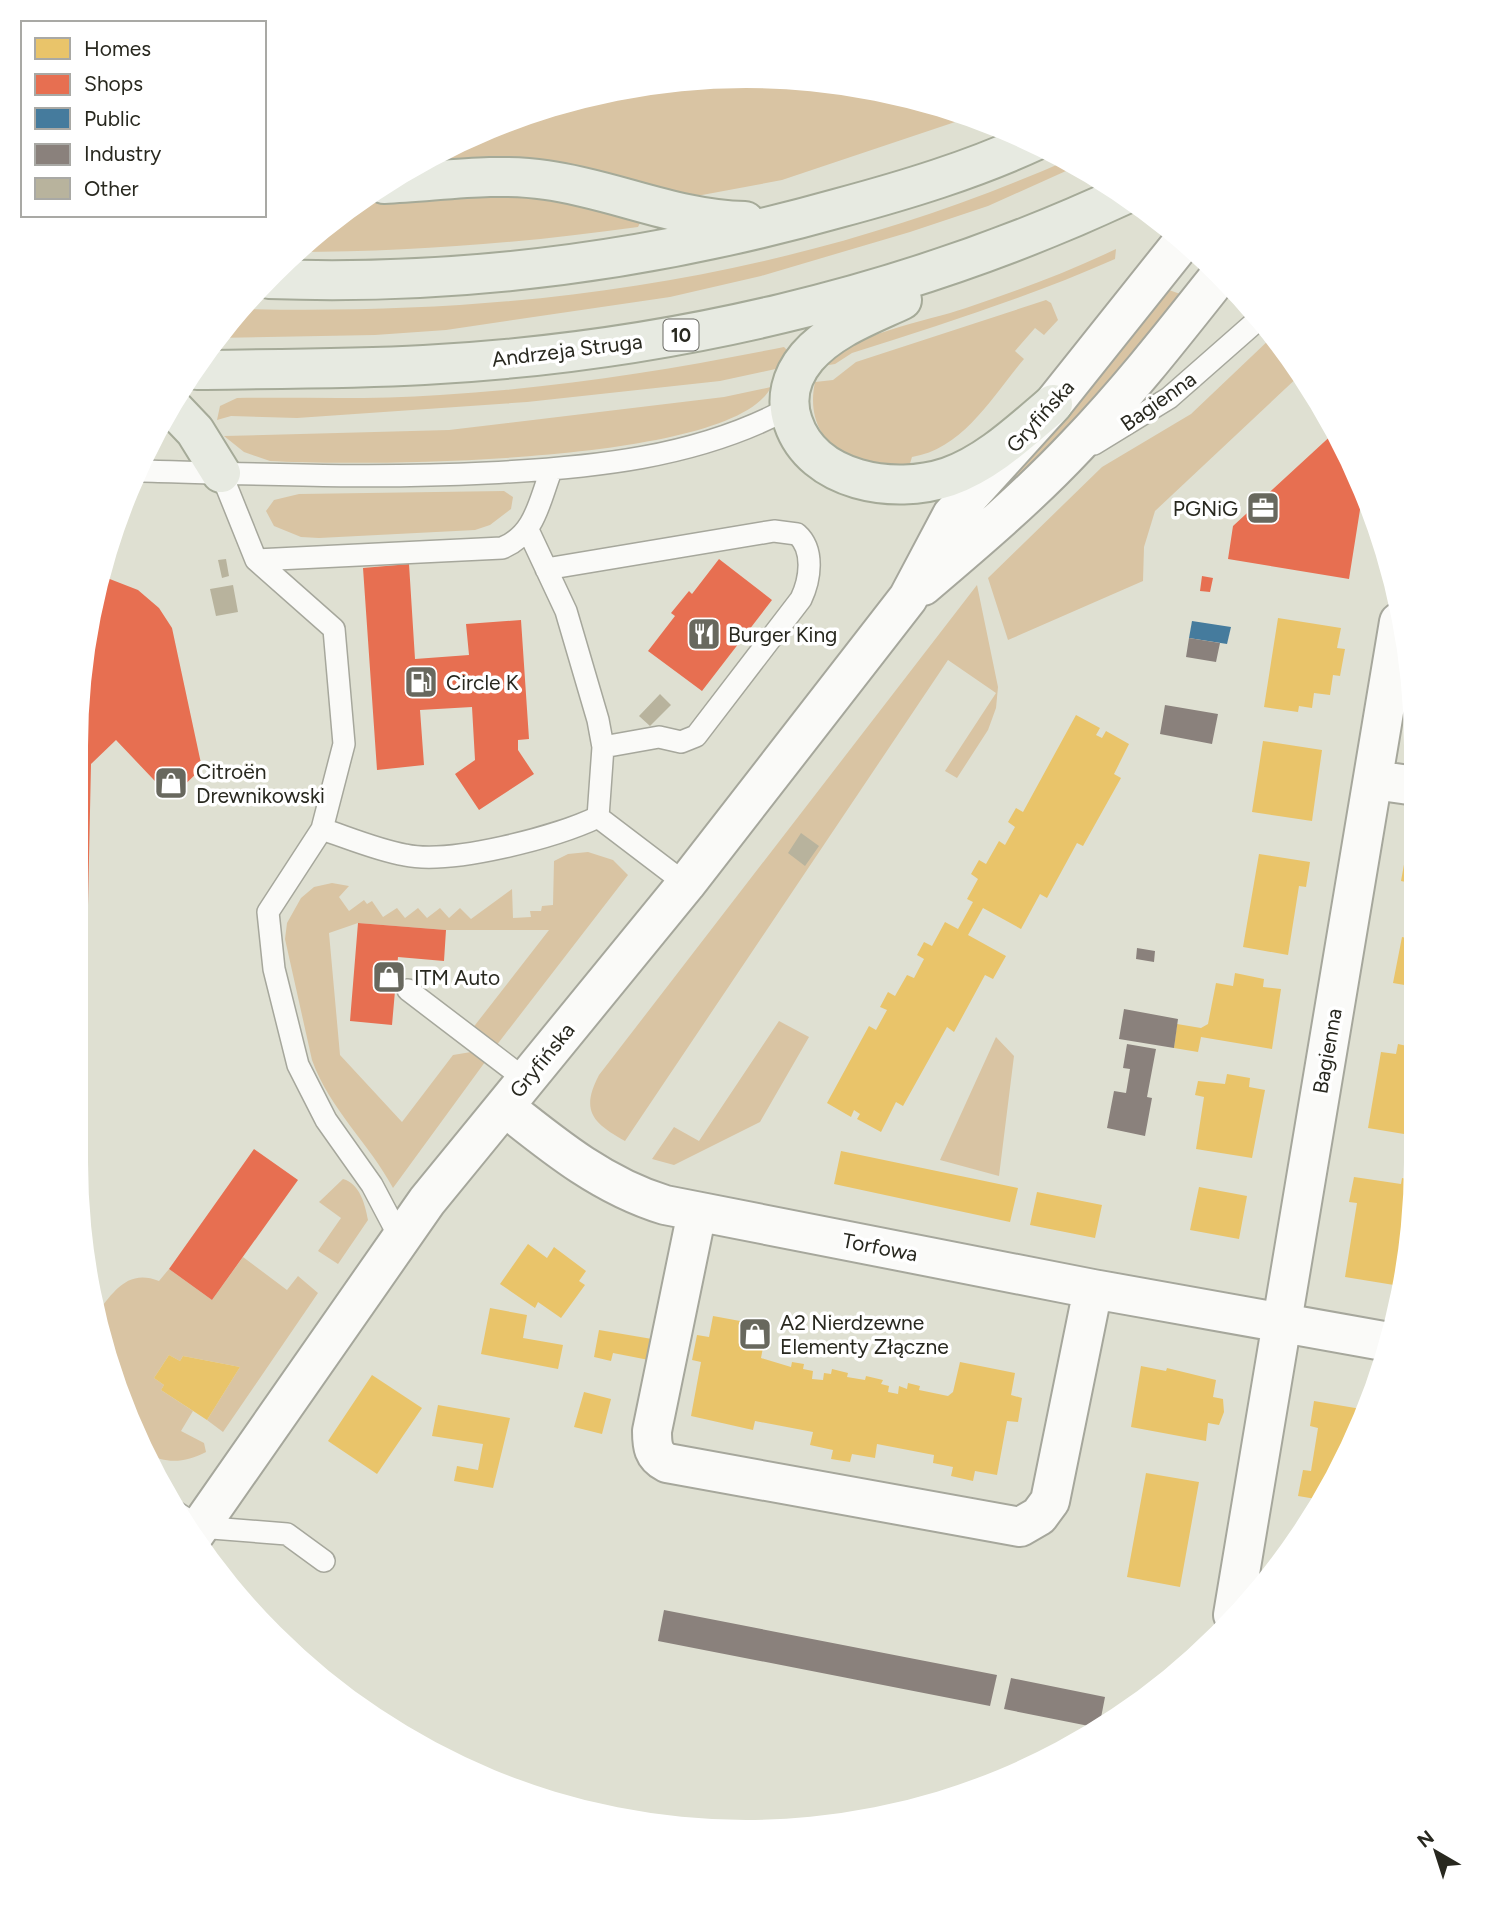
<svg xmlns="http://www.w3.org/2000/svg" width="1492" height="1908" font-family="Figtree,sans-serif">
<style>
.green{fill:#d9c4a3}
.homes{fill:#e9c46a}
.shops{fill:#e76f51}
.public{fill:#457b9d}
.industry{fill:#8a817c}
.building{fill:#b8b39d}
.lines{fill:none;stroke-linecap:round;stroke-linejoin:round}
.service-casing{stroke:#a6a79c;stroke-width:24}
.minor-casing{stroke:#a6a79c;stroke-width:42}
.tertiary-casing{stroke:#a6a79c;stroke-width:42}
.primary-casing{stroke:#a5aa98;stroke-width:42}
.service{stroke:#fafaf8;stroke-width:21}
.minor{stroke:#fafaf8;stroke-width:38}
.tertiary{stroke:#fafaf8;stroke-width:38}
.primary{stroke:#e7eae1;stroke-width:38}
.labels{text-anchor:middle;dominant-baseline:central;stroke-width:7;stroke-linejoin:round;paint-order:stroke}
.shield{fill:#fff;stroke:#686862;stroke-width:2}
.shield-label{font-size:19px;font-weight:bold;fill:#28281f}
.street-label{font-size:21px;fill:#28281f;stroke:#fff}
.poi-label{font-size:21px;fill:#28281f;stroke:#fff;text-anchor:start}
</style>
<rect width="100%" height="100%" fill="#dfe0d2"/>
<path class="green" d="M789,77L919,98L970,117L782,180L702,195H660L410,165L530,111L658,81Z
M1068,160L1077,166L988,206L910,232L761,276L670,297L446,330L375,335L214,338L240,309C533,316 798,278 1068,160Z
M537,194L642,219L638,227C523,243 410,252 294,252L357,204Z
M1116,249L1115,259C1029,297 941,325 852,353L835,364L823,366C852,333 925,322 966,308C1017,291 1068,272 1116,249Z
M1169,290L1183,295L1069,431L988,505L986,502L1068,414Z
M1046,300L1051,303L1058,320L1044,335L1035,328L1015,351L1024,359C992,397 963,449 912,457L908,470C855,471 802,443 815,382L833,380L856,362Z
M1273,336L1301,374L1155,511L1144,547L1143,581L1008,640L988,578L1102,467L1191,414Z
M784,347L788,351L780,368L720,381L527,402L297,418L231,416L217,420L220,406L237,398C304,397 372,400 440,395C556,388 670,370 784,347Z
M771,387C733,466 355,466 270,461L244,452L224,436L449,430L724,397Z
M504,491L513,497L511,509L490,525L475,530L319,538L301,537L274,526L266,511L274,500L299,494Z
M977,585L998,687L996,708L988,730L957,778L945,771L996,693L948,660L625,1141C593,1123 580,1111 599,1075Z
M588,852L613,860L628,875L496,1046L472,1029L549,930H446L358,923L329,933L340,1055L402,1122L453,1055L471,1052L485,1062L393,1188C369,1143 330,1110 312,1060L285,939L287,923L301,898L314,887L332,883L349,886L339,897L349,911L364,900L367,904L372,901L383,917L397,908L405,918L418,908L427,918L440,908L449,918L460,908L471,919L512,889L513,918L531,917L530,911H541L542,906L553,905L554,861L568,854Z
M779,1021L809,1037L760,1122L674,1165L652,1159L674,1127L699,1141Z
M996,1037L1014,1056L999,1176L940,1160Z
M343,1179C360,1184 365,1204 368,1220L338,1264L318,1251L341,1218L319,1202Z
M243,1257L287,1290L298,1276L318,1293L223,1432L207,1420L240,1367L183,1356L180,1361L169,1355L154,1378L164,1385L161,1390L193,1411L181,1431L204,1443L206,1452C186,1462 167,1465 147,1453L98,1336L95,1315C113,1293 127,1268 159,1281L169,1269L212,1300Z"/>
<path class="homes" d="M1278,618L1341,628L1337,648L1345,649L1340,676L1333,675L1330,695L1314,693L1312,708L1299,706L1298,712L1264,707Z
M1076,715L1100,728L1096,735L1102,738L1106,731L1129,744L1114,774L1121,778L1083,846L1077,843L1047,898L1040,894L1021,929L983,908L968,935L1006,956L993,979L985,975L954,1032L947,1027L903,1106L896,1102L881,1132L857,1119L860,1114L854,1110L851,1117L827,1103L869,1026L876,1030L887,1010L880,1007L888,992L895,996L907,975L914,978L924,959L917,955L924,942L932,946L945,922L958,929L973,902L967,899L978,879L971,874L979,860L986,864L999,841L1005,845L1015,827L1008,822L1016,808L1023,812Z
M1263,741L1322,750L1312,821L1252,812Z
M1259,854L1310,862L1306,887L1299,886L1288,955L1243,947Z
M1414,854L1416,884L1401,881L1405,859L1413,861Z
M1402,937L1416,940V987L1393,983Z
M1235,973L1264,979L1263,987L1281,989L1272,1049L1201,1037L1198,1052L1174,1048L1177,1024L1201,1028L1208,1024L1216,983L1233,986Z
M1398,1044L1416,1048L1417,1126L1406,1124L1404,1134L1368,1128L1381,1052L1396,1054Z
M1227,1074L1250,1078L1249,1087L1265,1090L1252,1158L1196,1149L1204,1097L1195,1095L1198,1081L1225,1084Z
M841,1151L1018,1188L1010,1222L834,1184Z
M75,1155L86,1163L77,1175L75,1162Z
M1354,1177L1401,1184L1402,1178L1415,1181L1410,1235L1403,1234L1394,1285L1345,1277L1357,1203L1349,1202Z
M1199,1187L1247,1196L1239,1239L1190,1230Z
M1037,1192L1102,1205L1095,1238L1030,1225Z
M528,1244L547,1258L554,1247L586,1271L579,1281L585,1285L561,1318L538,1302L535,1308L500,1284Z
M490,1308L527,1315L523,1338L563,1345L558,1369L481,1354Z
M713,1316L751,1323L752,1319L768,1321L761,1358L791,1367L792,1362L804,1364L803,1369L813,1371L812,1379L823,1380L824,1373L831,1374L832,1369L848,1373L847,1377L865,1380L866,1376L883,1380L881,1384L889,1386L888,1392L898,1394L899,1386L907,1389L908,1383L920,1386L919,1390L948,1396L953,1392L960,1362L1015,1373L1011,1395L1022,1398L1018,1422L1007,1421L997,1475L975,1471L973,1481L951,1476L953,1467L933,1463L934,1455L877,1444L875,1458L852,1454L850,1462L831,1459L833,1450L810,1445L813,1432L755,1421L753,1430L691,1416L701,1362L692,1360L697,1335L709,1337Z
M599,1330L658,1340L654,1361L613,1353L611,1361L594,1357Z
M169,1355L180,1361L183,1356L240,1367L207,1420L161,1390L164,1385L154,1378Z
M1141,1366L1166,1371L1167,1368L1216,1380L1213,1397L1223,1399L1224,1412L1219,1425L1208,1423L1206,1441L1131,1427Z
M372,1375L422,1408L377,1474L328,1441Z
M584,1392L611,1399L602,1434L574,1427Z
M1314,1401L1367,1410L1365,1419L1322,1500L1298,1496L1303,1470L1311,1471L1318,1428L1310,1426Z
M438,1405L510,1418L493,1488L454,1481L457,1466L478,1470L483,1444L432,1436Z
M1146,1473L1199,1482L1180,1587L1127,1577Z"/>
<path class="shops" d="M1336,431L1363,491L1349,579L1228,559L1233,526Z
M719,559L772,600L702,691L648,651L675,616L671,613L689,591L692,594Z
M409,564L415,659L469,655L466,624L521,620L529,739L518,740V750L534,774L479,810L455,774L475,760L472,707L420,710L424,765L377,770L363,568Z
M102,576L138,590L159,608L172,628L202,768L171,798L116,740L91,764L86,999H76L77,703Z
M1202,576L1213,578L1210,592L1200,591Z
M358,923L446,930L444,961L398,957L392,1025L350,1021Z
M254,1149L298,1180L212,1300L169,1269Z"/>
<path class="public" d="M1192,621L1231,627L1227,644L1189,638Z"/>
<path class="industry" d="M1189,638L1220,643L1216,662L1186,657Z
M1165,705L1218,714L1212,744L1160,734Z
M1137,948L1155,951L1154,962L1136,959Z
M1124,1009L1178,1019L1174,1048L1119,1039Z
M1127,1044L1156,1049L1147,1097L1152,1098L1145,1136L1107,1128L1114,1091L1126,1093L1130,1069L1123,1068Z
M664,1610L997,1675L990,1706L658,1641Z
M1011,1678L1105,1697L1099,1728L1004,1709Z"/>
<path class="building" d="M226,559L229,576L222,578L218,560Z
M233,585L238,612L216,616L210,589Z
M660,694L671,705L650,726L639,716Z
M801,833L819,846L805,866L788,853Z"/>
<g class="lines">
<defs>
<path id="service" d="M1094,444L1169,398L1260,318
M143,471C257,474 372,479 487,473C590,468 697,458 789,408
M221,473L256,560L334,629L344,744L322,829L268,912L274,969L298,1065L326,1120L372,1185L400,1238
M528,530L566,611L598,720L603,747L598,817
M256,560L502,548C535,535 539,502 551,471
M546,569L774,531L797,534C815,550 810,580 801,599L696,736L681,742L659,737L603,747
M598,817L686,884
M322,829C349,838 377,850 405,855C451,865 556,837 598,817
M408,990L526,1080
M176,1512L199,1527L287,1534L324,1561"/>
<path id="minor" d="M1374,780L1416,786
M505,1107C555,1147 603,1186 665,1205L1093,1289L1389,1342
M697,1212L652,1431C652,1446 653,1456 667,1463L1020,1527L1039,1516L1050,1501L1093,1289
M1233,1615L1399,622"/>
<path id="tertiary" d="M923,586C976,541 1029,496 1076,446C1128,392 1174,333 1220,275
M194,1535L427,1201L686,884L908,598L952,515L1053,404L1183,241"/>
<path id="primary" d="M384,184C437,182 493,172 546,180C613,189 676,220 745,221
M269,279C461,286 654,260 839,208C906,190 972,170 1035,141
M902,300C870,315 831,329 807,357C791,376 785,399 793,422C813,482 894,495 948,477C988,463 1021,431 1053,404
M197,370C272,369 349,369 424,365C665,352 905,297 1124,195
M175,410L195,431L221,473"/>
</defs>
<use href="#service" class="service-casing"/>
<use href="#minor" class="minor-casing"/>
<use href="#tertiary" class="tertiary-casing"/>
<use href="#primary" class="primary-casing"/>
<use href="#service" class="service"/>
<use href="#minor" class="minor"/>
<use href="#tertiary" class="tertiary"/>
<use href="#primary" class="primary"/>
</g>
<defs>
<symbol id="office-square" viewBox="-11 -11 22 22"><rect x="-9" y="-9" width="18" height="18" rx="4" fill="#68685e" stroke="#fff"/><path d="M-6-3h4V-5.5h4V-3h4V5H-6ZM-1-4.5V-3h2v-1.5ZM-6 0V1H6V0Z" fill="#fff"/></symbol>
<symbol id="restaurant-square" viewBox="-11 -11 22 22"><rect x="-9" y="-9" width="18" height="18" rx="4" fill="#68685e" stroke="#fff"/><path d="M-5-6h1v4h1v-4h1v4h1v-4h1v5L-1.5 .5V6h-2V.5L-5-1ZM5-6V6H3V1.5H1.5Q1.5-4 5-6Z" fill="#fff"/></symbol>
<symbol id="fuel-square" viewBox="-11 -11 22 22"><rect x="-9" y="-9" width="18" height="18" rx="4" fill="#68685e" stroke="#fff"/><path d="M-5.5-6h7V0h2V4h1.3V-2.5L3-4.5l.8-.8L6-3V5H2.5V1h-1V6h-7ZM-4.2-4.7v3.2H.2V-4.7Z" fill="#fff"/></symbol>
<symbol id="shop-square" viewBox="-11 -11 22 22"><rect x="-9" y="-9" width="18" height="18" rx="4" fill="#68685e" stroke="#fff"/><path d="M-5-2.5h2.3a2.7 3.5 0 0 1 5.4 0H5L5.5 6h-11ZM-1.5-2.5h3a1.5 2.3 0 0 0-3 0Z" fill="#fff"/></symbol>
</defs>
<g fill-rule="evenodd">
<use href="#office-square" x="1244" y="489" width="38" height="38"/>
<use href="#restaurant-square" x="685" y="615" width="38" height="38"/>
<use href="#fuel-square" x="402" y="663" width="38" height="38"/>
<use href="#shop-square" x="152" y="764" width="38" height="38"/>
<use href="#shop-square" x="370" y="958" width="38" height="38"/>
<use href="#shop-square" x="736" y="1315" width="38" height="38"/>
</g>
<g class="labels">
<rect class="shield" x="663.5" y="319.5" width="35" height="31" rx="5"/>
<g class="shield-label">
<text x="681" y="335">10</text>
</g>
<g class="street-label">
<text transform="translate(567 350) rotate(-7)">Andrzeja Struga</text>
<text transform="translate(1158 401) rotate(-35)">Bagienna</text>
<text transform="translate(1040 416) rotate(-48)">Gryfińska</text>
<text transform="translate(1327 1051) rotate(-80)">Bagienna</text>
<text transform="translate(542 1060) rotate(-51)">Gryfińska</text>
<text transform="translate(880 1247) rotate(11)">Torfowa</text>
</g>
<g class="poi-label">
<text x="1238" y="508" text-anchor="end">PGNiG</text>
<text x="728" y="634">Burger King</text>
<text x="446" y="682">Circle K</text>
<text x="196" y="771">Citroën<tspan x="196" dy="24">Drewnikowski</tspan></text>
<text x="414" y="977">ITM Auto</text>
<text x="780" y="1322">A2 Nierdzewne<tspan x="780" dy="24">Elementy Złączne</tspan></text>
</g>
</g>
<path d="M0 0H1492V1908H0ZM746 88H746A658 658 0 0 1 1404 746V1162A658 658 0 0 1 746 1820H746A658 658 0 0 1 88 1162V746A658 658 0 0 1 746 88Z" fill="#fff" fill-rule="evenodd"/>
<rect x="21" y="21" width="245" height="196" fill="#ffffff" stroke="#a9a9a5" stroke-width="2"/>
<rect x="35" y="38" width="35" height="21" fill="#e9c46a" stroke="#a9a9a5" stroke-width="2"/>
<text x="84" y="56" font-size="21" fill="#28281f">Homes</text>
<rect x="35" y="74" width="35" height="21" fill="#e76f51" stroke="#a9a9a5" stroke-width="2"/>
<text x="84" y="91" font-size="21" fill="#28281f">Shops</text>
<rect x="35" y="108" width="35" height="21" fill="#457b9d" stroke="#a9a9a5" stroke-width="2"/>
<text x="84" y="126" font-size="21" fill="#28281f">Public</text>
<rect x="35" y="144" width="35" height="21" fill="#8a817c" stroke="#a9a9a5" stroke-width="2"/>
<text x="84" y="161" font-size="21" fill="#28281f">Industry</text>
<rect x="35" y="178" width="35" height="21" fill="#b8b39d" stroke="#a9a9a5" stroke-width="2"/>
<text x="84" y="196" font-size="21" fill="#28281f">Other</text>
<g transform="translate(1436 1852) rotate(321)" stroke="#ffffff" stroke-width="5" paint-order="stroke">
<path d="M0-5L12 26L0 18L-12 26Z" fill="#28281f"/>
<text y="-10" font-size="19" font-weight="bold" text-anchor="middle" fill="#28281f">N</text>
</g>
</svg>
